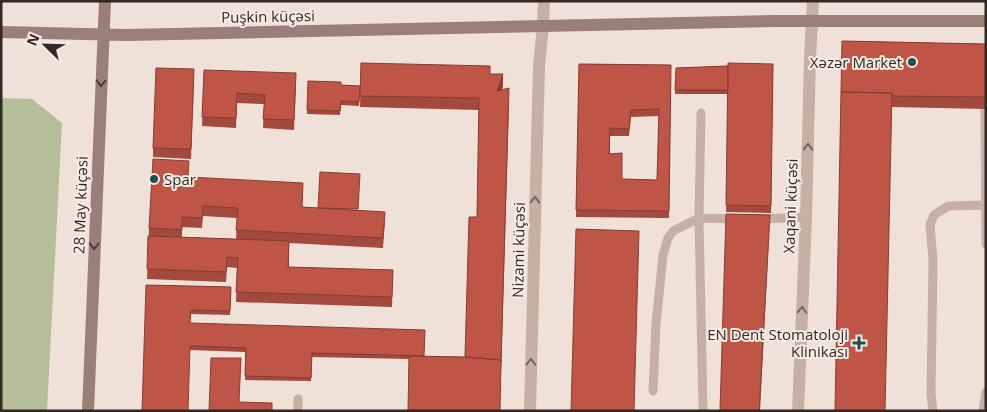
<svg xmlns="http://www.w3.org/2000/svg" width="987" height="412" font-family="'Open Sans',sans-serif">
<style>
.green{fill:#b5bd99}
.lines{fill:none;stroke-linecap:round;stroke-linejoin:round}
.lane{stroke:#c6b0a5;stroke-width:9}
.street{stroke:#c6b0a5;stroke-width:12}
.secondary{stroke:#997f77;stroke-width:12}
.wall{fill:#a3493d;fill-rule:evenodd}
.shaded-wall{fill:#853c32}
.building{fill:#be5547;stroke:#853c32;fill-rule:evenodd}
.oneway{stroke:#4c3e3a}
.oneway2{stroke:#75655f}
.poi-dot{fill:#1e514e;stroke:#f7ece4;stroke-width:2}
.labels{text-anchor:middle;dominant-baseline:central;stroke-width:4;stroke-linejoin:round;paint-order:stroke}
.street-label{font-size:15px;fill:#322826;stroke:#f7ece4}
.poi-label{font-size:15px;fill:#322826;stroke:#f7ece4;text-anchor:end}
</style>
<rect width="100%" height="100%" fill="#efe1d8"/>
<path class="green" d="M1,98L32,99L62,123L47,411H1Z"/>
<g class="lines">
<path class="lane" d="M985,109L986,244
M701,113L699,218L703,411
M759,219L806,217
M653,391L656,324L663,255L668,238L673,231L699,218L736,219
M298,399V411
M933,411L931,394L933,260L930,225L934,215L948,206L985,205
M983,411L986,392"/>
<path class="street" d="M530,411L539,66L543,26L544,1
M798,411L806,217L810,58L813,1"/>
<path class="secondary" d="M1,32L127,35L774,21H986
M88,411L105,1"/>
</g>
<path class="wall" d="M842,41L986,44V109L892,107Z
M361,63L490,74L503,86L502,90L509,100L501,374L409,359L312,357L311,381L245,380V352L190,350L146,285L231,287L230,315L191,314L190,323L424,356L465,357L477,217L479,110L360,107Z
M579,64L671,65L669,218L576,217ZM659,116L657,180L622,179L610,154V136H629L631,117Z
M773,64L771,213L726,212L728,94H675L676,68Z
M204,70L296,83L294,130L263,128L264,104L237,103L236,128L202,126Z
M194,79L191,159L153,157V148Z
M308,81L341,85L360,86L359,106L341,105L340,115L307,114Z
M188,177L303,193L302,207L358,210L385,221L383,248L289,243V267L393,270L392,307L236,302L237,268L227,267L226,282L147,279L149,228ZM203,216L237,218L236,239L182,237V227L202,228Z"/>
<path class="shaded-wall" d="M503,74V86L497,103V91Z
M770,215L760,411H759Z"/>
<path class="building" d="M842,41L986,44V97L892,96V93L841,92Z
M361,63L490,66V74H503L497,91L509,88L501,362V360L465,357L469,217H477L479,98L360,96Z
M728,63L773,64L771,206L726,205Z
M579,64L671,65L669,211L576,210ZM659,109L657,180L622,179V153L609,154L610,128L629,129L631,110Z
M728,66V90H675L676,68Z
M156,68L194,69L191,149L153,148Z
M204,70L296,73L294,120L263,119L265,95L237,93L236,118L202,117Z
M308,81L341,82V85L360,86L359,102L341,101L340,111L307,110Z
M841,92L892,93L885,411H835Z
M153,159L189,161L188,177L303,183L302,207L385,212L383,238L236,230L238,208L203,206L202,218L182,217V230L149,228Z
M320,172L360,174L358,209L318,208Z
M726,214L770,215L759,411H720Z
M576,229L639,231L634,411H571Z
M148,236L289,241L288,267L393,270L392,297L236,292L238,258L227,257L226,272L147,269Z
M146,285L231,287L230,311L191,310L190,323L425,330L424,356L312,353L311,378L245,376L246,348L190,346L188,411H142Z
M409,356L465,357L501,360L500,411H408Z
M211,358H241L239,402L272,403V411H209Z"/>
<defs><path id="oneway-chevron" d="M-2-3.5L2.5 0L-2 3.5" fill="none" stroke-width="1.6" stroke-linecap="round" stroke-linejoin="round" transform="scale(1.25)"/></defs>
<g class="oneway">
<use href="#oneway-chevron" transform="translate(101 83) rotate(92)"/>
<use href="#oneway-chevron" transform="translate(94 246) rotate(92)"/>
</g>
<g class="oneway2">
<use href="#oneway-chevron" transform="translate(808 147) rotate(-89)"/>
<use href="#oneway-chevron" transform="translate(535 200) rotate(-89)"/>
<use href="#oneway-chevron" transform="translate(802 310) rotate(-87)"/>
<use href="#oneway-chevron" transform="translate(531 362) rotate(-89)"/>
</g>
<g class="poi-dot">
<circle cx="912" cy="62" r="5"/>
<circle cx="154" cy="179" r="5"/>
<path d="M856.5 335.5h5v5h5v5h-5v5h-5v-5h-5v-5h5z"/>
</g>
<g class="labels">
<g class="street-label">
<text transform="translate(268 16) rotate(-1)">Puşkin küçəsi</text>
<text transform="translate(80 205) rotate(-88)">28 May küçəsi</text>
<text transform="translate(790 206) rotate(-88)">Xaqani küçəsi</text>
<text transform="translate(518 250) rotate(-89)">Nizami küçəsi</text>
</g>
<g class="poi-label">
<text x="902" y="62">Xəzər Market</text>
<text x="164" y="179" text-anchor="start">Spar</text>
<text x="848" y="334">EN Dent Stomatoloji<tspan x="848" dy="17">Klinikası</tspan></text>
</g>
</g>
<rect width="987" height="412" fill="none" stroke="#322826" stroke-width="5"/>
<g transform="translate(45 45) rotate(293)" stroke="#f7ece4" stroke-width="4" paint-order="stroke">
<path d="M0-4L9 19L0 12L-9 19Z" fill="#322826"/>
<text y="-8" font-size="14" font-weight="bold" text-anchor="middle" fill="#322826">N</text>
</g>
</svg>
